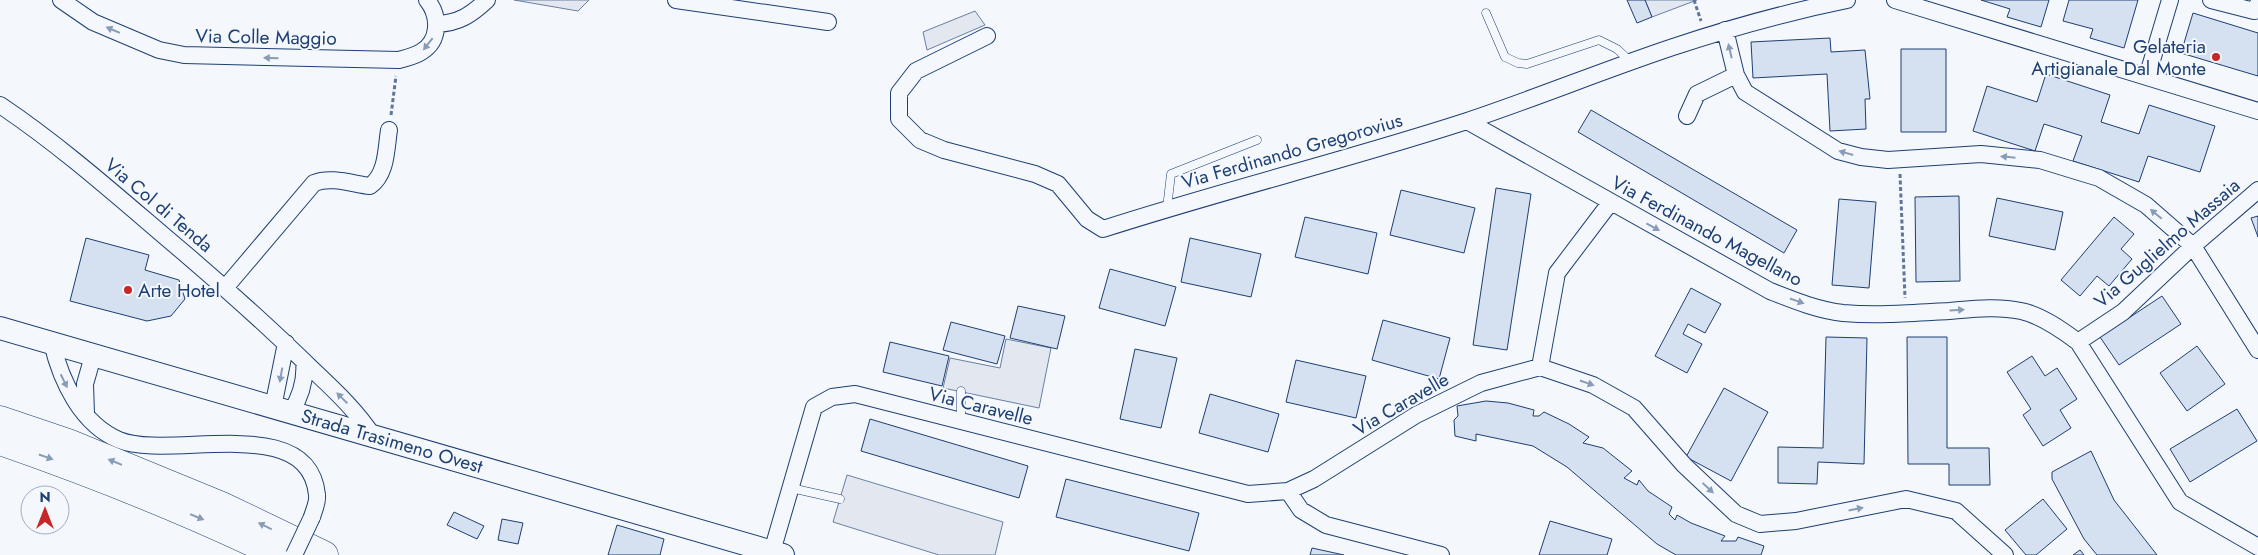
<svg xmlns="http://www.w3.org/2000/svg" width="2258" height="555" font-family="Jost,sans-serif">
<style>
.parking{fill:#e3e8f0;stroke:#687fa3}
.building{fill:#d5e0f0;stroke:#1d3f73}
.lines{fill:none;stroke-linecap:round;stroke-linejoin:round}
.lane-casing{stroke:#1d3f73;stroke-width:9}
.street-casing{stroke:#1d3f73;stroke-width:18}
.secondary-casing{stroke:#1d3f73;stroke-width:24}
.highway-casing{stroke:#1d3f73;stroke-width:29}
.path{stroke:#5e769c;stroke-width:3;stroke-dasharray:4 2.5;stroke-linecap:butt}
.lane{stroke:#f4f7fb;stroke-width:8}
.street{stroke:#f4f7fb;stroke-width:16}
.secondary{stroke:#f4f7fb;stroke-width:22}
.highway{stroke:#f4f7fb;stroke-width:28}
.street-bridge-casing{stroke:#1d3f73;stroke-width:18;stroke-linecap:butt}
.street-bridge{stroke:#f4f7fb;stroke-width:16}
.oneway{fill:#889bb7}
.poi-dot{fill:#c62828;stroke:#f4f7fb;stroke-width:2}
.labels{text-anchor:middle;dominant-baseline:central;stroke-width:4;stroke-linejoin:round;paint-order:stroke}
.street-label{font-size:19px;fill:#1d3f73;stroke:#f4f7fb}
.poi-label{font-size:19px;fill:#1d3f73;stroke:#f4f7fb;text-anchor:end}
</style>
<rect width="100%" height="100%" fill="#f4f7fb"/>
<path class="parking" d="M514,0H589L578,11Z
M1645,0H1697L1652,17Z
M975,11L985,25L927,50L923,32Z
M1006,339L1051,348L1039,408L943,388L950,358L1000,368Z
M847,475L1003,522L995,555H939L833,522Z"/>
<path class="building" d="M1627,0H1645L1652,17L1637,23Z
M1981,0H2049L2041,27L2007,17L2010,9Z
M2069,0H2138L2124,48L2090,38L2093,29L2063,21Z
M2193,13L2258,33V76L2181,53Z
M1830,38L1831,52L1865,50L1870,99H1865L1866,129L1830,131L1827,74L1753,78L1751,42Z
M1901,49H1946V132H1901Z
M2046,74L2110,95L2101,122L2139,134L2149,105L2215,126L2200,172L2148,156L2139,182L2073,161L2082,136L2044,124L2035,151L1973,131L1987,86L2037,102Z
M1591,110L1797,230L1784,253L1578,132Z
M1496,188L1531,194L1507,350L1473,345Z
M1401,190L1475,208L1464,253L1390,235Z
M1959,196L1960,281L1916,282L1915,197Z
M1997,198L2063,212L2055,250L1989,236Z
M1839,199L1876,202L1869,288L1832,285Z
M2258,216V237L2251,218Z
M1305,217L1377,233L1368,274L1295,257Z
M2114,217L2134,234L2121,249L2132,259L2109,286L2097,276L2080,296L2061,280Z
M86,238L149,255L145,270L179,280L185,299L171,316L147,321L70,301Z
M1190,238L1261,254L1251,297L1181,282Z
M1110,269L1176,287L1165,326L1099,308Z
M1691,288L1721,304L1705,333L1688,324L1683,334L1702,344L1687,373L1655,356Z
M2162,296L2181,324L2119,365L2100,337Z
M1018,306L1065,316L1057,349L1010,338Z
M1383,320L1450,338L1439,379L1372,360Z
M951,322L1005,336L997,364L943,350Z
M1826,337L1867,338L1864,464L1818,462L1817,484L1778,483V447L1823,448Z
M1907,337H1947V448H1989L1990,485H1949V464H1908Z
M890,342L949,356L942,386L883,372Z
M2197,346L2225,384L2187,411L2160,373Z
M1135,349L1177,358L1161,428L1120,419Z
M2032,356L2045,376L2057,368L2077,399L2060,410L2071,428L2043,446L2023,415L2031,409L2007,372Z
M1296,360L1366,376L1356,418L1286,402Z
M1724,388L1768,412L1731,481L1686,457Z
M1210,394L1279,414L1268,452L1199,433Z
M1486,401L1508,403L1534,410L1533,416H1539L1544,412L1569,424L1589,437L1583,443L1603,448L1632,471L1624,478L1637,485L1639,480L1648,491L1672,507L1669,514L1675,520L1677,515L1691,523L1725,536L1721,541H1736L1738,537L1764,546L1761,555H1676L1657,544L1567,467L1533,446L1476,434V441L1455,436L1454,420L1458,416L1457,406Z
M2237,409L2257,441L2190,482L2170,449Z
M870,419L1028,466L1019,498L861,451Z
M2091,451L2114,500L2157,555H2097L2084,539L2052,479V472Z
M1066,479L1199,513L1189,551L1056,517Z
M2043,499L2067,529L2036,555H2026L2005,530Z
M454,512L484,526L477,539L447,525Z
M502,519L523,523L518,544L498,540Z
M1550,521L1612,539L1607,555H1539Z
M617,525L664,539L660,555H608Z
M1312,548L1344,555H1310Z
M2080,550L2084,555H2073Z"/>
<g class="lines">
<defs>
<path id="lane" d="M1486,13L1505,57L1518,63L1527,64L1599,40L1617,49L1631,62
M1167,208L1171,174L1257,140
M961,391V421
M791,488L840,499"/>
<path id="street" d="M61,0L93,22L159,50L184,55L399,60C406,58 415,56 421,52C440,41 440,16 427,0
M676,0L828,22
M1895,0L2258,111
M2211,0L2254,11L2258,4
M437,24C459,23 471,15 487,0
M1725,30L1736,75L1745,92L1838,151L1861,157L1888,160L1981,154L2040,160L2099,178L2146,205L2193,246L2258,350
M987,36L916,71L899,93V119L920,140L944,150L1035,174L1058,184L1087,219L1103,229C1224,190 1347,160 1467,121C1536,98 1604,70 1673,47C1730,28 1788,12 1847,0
M2147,77L2170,0
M0,105C67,150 127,205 189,257C231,293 272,330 312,369C334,390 356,410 373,436
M1687,116L1697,94L1736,75
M1467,121L1770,291C1793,300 1817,310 1843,313C1878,316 1914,313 1949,311C1973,309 1997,306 2021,311C2041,315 2062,330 2078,342L2180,502L2258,547
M225,288L314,183C331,176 353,184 370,186C387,174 386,149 389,130
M2078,342L2123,312L2193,246L2258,190
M52,343C61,381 81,424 119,440C170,461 309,411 317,495C318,502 314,510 312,517
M1540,367L1593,385L1634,408L1684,465L1736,514L1760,524L1796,521L1906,499L1956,511L2005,555
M1540,367L1557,273L1610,203
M273,407L286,343
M291,412C301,396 306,380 304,361
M86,414L85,384L93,356
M1288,491L1301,510L1326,525L1441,555
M771,555L814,407L832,397L855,394L1248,494L1288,491L1314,479L1416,415L1481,383L1540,367"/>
<path id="secondary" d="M0,328L783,555"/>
<path id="highway" d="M0,420L68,443L224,507L324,555
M0,441C95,474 188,511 279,555"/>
</defs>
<use href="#lane" class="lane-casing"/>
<use href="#street" class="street-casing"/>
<use href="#secondary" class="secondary-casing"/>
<use href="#highway" class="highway-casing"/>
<path class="path" d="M1694,0L1701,21
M391,115L396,76
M1900,174L1905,298"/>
<use href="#lane" class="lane"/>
<use href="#street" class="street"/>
<use href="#secondary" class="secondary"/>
<use href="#highway" class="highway"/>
<defs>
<path id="street-bridge" d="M294,555L312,517"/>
</defs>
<use href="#street-bridge" class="street-bridge-casing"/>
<use href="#street-bridge" class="street-bridge"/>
</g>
<defs><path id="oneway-solid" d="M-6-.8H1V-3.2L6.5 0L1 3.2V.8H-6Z" transform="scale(1.25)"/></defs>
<g class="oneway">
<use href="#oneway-solid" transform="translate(113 30) rotate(-157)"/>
<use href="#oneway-solid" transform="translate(428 44) rotate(128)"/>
<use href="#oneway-solid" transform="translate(1730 51) rotate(-103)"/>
<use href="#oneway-solid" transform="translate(271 58) rotate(-179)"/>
<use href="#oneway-solid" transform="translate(1846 153) rotate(-164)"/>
<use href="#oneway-solid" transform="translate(2008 157) rotate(-174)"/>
<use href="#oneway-solid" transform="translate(2156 214) rotate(-140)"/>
<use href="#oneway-solid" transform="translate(1653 227) rotate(29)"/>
<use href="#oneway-solid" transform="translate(1797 301) rotate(19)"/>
<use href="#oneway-solid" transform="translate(1957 310) rotate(-4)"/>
<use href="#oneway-solid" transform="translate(281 375) rotate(100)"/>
<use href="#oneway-solid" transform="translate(64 381) rotate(64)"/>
<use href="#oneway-solid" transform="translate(1587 383) rotate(19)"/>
<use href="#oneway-solid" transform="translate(342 398) rotate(-135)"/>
<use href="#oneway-solid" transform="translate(46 457) rotate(19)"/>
<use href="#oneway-solid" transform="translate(115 462) rotate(-158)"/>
<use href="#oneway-solid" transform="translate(1708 488) rotate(43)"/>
<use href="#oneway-solid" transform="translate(1856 509) rotate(-11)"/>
<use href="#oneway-solid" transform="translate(197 517) rotate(22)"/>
<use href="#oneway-solid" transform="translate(265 526) rotate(-154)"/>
</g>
<g class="poi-dot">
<circle cx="2216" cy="57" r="5"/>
<circle cx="128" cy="290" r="5"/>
</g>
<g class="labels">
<g class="street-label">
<text transform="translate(266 37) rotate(1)">Via Colle Maggio</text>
<text transform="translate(1292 151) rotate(-16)">Via Ferdinando Gregorovius</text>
<text transform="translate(159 205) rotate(40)">Via Col di Tenda</text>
<text transform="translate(1707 231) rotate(28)">Via Ferdinando Magellano</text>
<text transform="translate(2167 243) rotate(-41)">Via Guglielmo Massaia</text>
<text transform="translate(1401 404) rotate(-30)">Via Caravelle</text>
<text transform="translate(981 406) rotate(14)">Via Caravelle</text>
<text transform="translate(392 441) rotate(16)">Strada Trasimeno Ovest</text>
</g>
<g class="poi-label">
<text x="2206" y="46">Gelateria<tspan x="2206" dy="22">Artigianale Dal Monte</tspan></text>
<text x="138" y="290" text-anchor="start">Arte Hotel</text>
</g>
</g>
<g transform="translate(45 510)"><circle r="24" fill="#f4f7fb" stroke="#9eadc5"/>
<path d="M0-4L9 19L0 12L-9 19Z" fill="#c62828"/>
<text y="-8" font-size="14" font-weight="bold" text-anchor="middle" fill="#1d3f73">N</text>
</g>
</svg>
